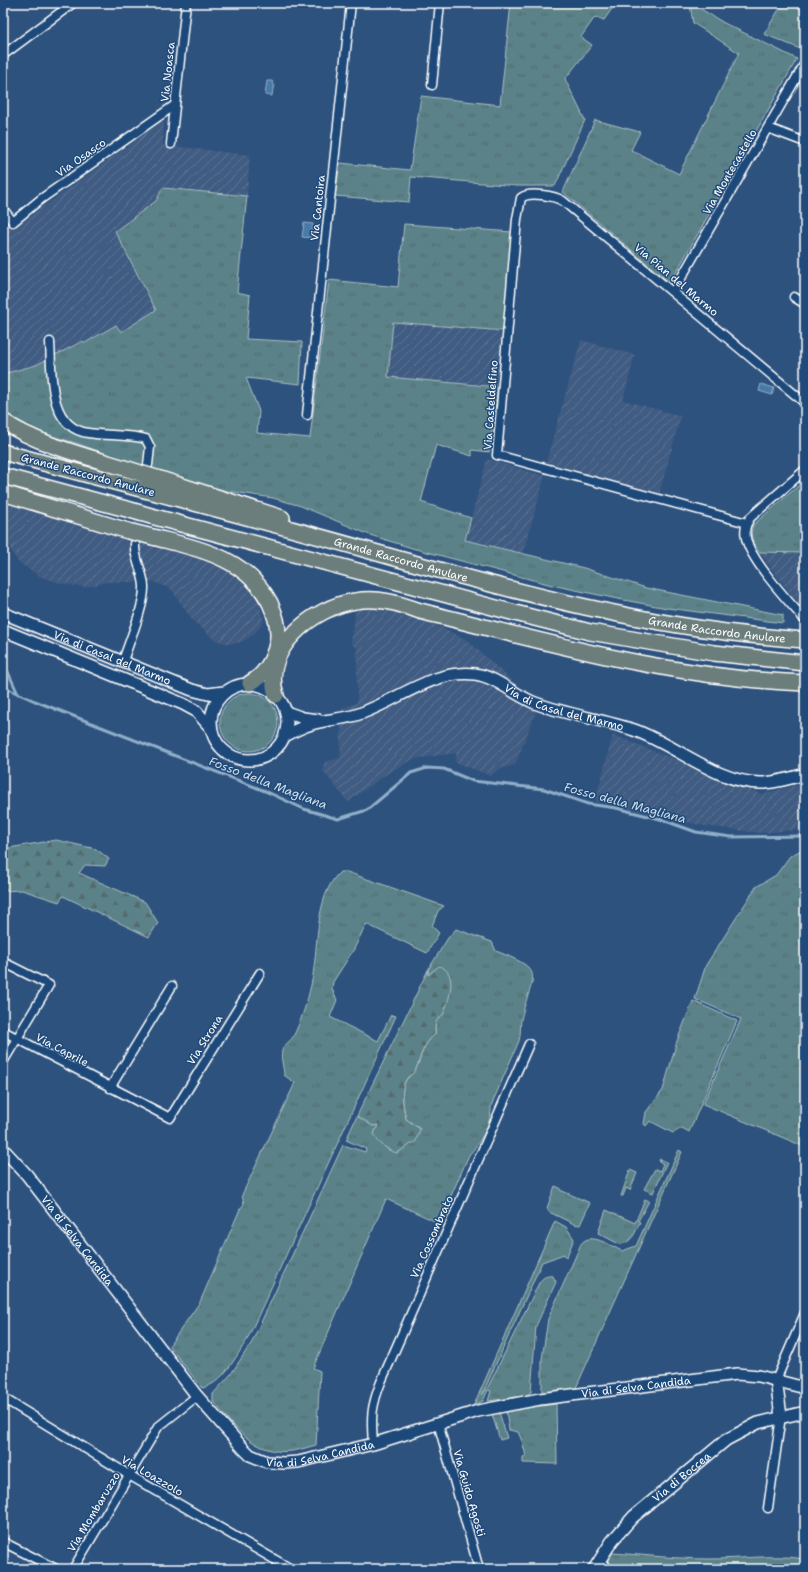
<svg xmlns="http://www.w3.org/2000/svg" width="808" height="1572" font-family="'Shantell Sans',sans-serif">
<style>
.industrial{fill:url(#industrial-furrows)}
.grass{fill:url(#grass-tufts);stroke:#acc0c4}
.forest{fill:url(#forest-firs);stroke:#acc0c4}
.water{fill:#4879a5;stroke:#91afc9}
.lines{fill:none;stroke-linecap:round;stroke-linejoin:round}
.stream{stroke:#91afc9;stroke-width:3}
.street-tunnel{stroke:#4d6c91;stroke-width:8;stroke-dasharray:8 4;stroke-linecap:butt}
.street-casing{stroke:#fff;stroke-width:11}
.secondary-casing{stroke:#fff;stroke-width:14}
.highway-casing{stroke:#fff;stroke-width:18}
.street{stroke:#1f4a7a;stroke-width:8}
.secondary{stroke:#1f4a7a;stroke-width:11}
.highway{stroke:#6c7e7c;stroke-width:15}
.highway-bridge-casing{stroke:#fff;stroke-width:18;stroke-linecap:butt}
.highway-bridge{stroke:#6c7e7c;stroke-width:15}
.labels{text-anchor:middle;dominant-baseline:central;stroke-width:3;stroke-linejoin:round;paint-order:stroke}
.street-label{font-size:11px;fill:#fff;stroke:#1f4a7a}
.water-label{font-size:12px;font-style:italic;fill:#d1dee8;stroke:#1f4a7a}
</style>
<defs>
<pattern id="industrial-furrows" width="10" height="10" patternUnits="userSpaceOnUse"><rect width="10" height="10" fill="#405b82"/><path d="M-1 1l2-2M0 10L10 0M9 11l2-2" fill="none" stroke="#5d7495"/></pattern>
<pattern id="grass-tufts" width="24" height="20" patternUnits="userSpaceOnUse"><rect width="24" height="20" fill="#5a8288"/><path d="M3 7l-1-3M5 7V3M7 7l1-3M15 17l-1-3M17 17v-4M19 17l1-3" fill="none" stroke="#546a6d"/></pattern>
<pattern id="forest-firs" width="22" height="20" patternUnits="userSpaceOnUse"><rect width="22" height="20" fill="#5a8288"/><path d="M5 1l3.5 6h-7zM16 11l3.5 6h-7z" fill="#546a6d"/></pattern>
</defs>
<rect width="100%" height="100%" fill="#2e527e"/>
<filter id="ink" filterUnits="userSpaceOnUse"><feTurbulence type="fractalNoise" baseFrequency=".025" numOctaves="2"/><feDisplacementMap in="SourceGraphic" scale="8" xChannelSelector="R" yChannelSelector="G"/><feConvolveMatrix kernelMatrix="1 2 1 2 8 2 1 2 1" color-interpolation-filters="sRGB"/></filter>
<g filter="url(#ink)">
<path class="industrial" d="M164,120L163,145L250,155L247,196L163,188L156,201L115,231L156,310L120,332L116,325L85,343L82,341L36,365L3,374V218L12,229Z
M393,321L504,331L498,387L388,377Z
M581,340L635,355L623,400L681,416L659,494L546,462Z
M487,459L545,476L523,553L465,540Z
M3,502L212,561L239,576L256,593L264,621L255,633L242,642L229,644L215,640L193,621L171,589L154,582H108L85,587L63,584L39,576L18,562L3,537Z
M759,552L805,553V613Z
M377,606L398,609L427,620L467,640L520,688L536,712L515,765L499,769L491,776L455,762L456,753L414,759L388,773L348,802L323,771L324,762L340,758L342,708L357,703V648L351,644L356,608Z
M613,735L762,794L805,783V829L760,833L705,826L595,801Z"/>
<path class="grass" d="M511,3H616L604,20L595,17L581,37L592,45L565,79L585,120L555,186H517L411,177L409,202L335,196L340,163L410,170L421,96L500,105Z
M683,3H691L724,23L797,59L670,283L563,192L595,120L640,132L631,150L679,174L739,53L693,23L690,4Z
M783,3H805V47L803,50L764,34Z
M163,188L247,196L237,292L250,295L246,339L302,342L300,384L246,378L259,411L257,433L310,438L329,280L398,287L404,224L512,232L504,331L393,322L388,377L498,387L489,452L472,450V456L436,445L421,502L471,518L465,540L584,568L646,588L783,615V623L667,608L613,598L552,585L412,548L370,535L301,506L273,498L214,489L138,466L76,443L43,434L3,413V374L36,365L83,341L85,343L116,325L121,332L156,310L115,231L156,201Z
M805,480V553L759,552C753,543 749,536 753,525Z
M220 722a29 29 0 1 1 58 0a29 29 0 1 1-58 0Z
M805,848V1147L703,1104L741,1019L695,999L706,965L756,887L776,875L790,856Z
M340,872H347L444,906L438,911L432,926L439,933L427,953L366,924L354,949L333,982L332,989L337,1000L330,1017L378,1041L391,1015L396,1016L247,1340C236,1356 223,1384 202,1388L169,1346L200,1302L240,1209L244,1204L242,1195L295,1083L284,1075C284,1068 280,1058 282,1051C283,1045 290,1042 293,1037C301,1021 307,1003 311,985C319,953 313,897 340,872Z
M456,929L492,942L496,951C550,972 531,974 521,1020C520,1027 521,1033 519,1041L491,1106C492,1123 480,1143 469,1155L439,1223L386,1199L313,1368L320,1371L316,1445C308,1447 300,1450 292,1451C255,1456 233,1426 213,1401V1394L231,1374L252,1342L343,1145L365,1152L366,1149L346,1140L357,1116L373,1126L378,1125L374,1134L389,1151L420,1129L406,1119C404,1108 399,1091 406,1080C409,1075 414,1074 416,1069C423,1054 421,1047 435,1034V1025L438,1017L435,969L428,975V970L448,938Z
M693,1001L737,1021L689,1132L682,1128L673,1133L650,1121L646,1126L644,1124L646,1112L663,1090L677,1041Z
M679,1150L682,1152L575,1390L542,1393V1359L548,1319L581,1244C590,1231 611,1246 622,1251L636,1246Z
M660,1159L667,1162L653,1193L644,1189L655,1169L660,1171L663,1164L659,1161Z
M630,1170L637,1173L630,1190L626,1188L623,1196H621Z
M555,1186L560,1188V1190L590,1203L580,1225L574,1224L549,1212L547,1208Z
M645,1199L649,1201L638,1221L640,1222C635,1232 633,1243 619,1244L598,1233L606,1210L635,1223Z
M555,1221L566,1227L574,1239L566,1258L564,1254L542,1262L482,1395L488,1387L539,1283C542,1278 546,1275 553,1276L556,1282L536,1326L531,1392L525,1396L488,1401L491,1391L488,1390L483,1401L474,1405Z
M556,1404L557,1464L523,1463V1457L526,1456L522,1441L518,1432L509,1430L506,1411Z
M499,1412L507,1438L500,1440L492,1414Z
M612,1553C645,1555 678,1559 710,1559C742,1559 773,1554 805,1559V1569H612L606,1566Z"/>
<path class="forest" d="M56,840L96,849L109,859L105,866L85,865L79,873L145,902L158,923L149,937L63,896L59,902L22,890L3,891V849Z
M439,966C459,972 449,1000 443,1015C435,1019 435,1025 435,1034C422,1046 422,1054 416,1069C415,1073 411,1074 408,1077C399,1087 403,1108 406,1119L420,1129L416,1141L397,1153C389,1151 377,1143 374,1134L378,1125L373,1126L357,1116L428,970V975Z"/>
<path class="water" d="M267,81H272L275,87L273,88L272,96L265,95Z
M304,223L313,224L311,238L302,237Z
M761,384L774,388L772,395L759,391Z"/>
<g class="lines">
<path class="stream" d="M3,661L18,694
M3,687L35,701L265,791L304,809L338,819L367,810L411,773L427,768L444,769L473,781L544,789L588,804L616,808L660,819L696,832L731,837L805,836"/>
<path class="street-tunnel" d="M136,535L144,487"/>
<defs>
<path id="street" d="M3,55L73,3
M432,85L440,3
M768,128L805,142
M171,144L186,3
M3,209L13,222L41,199L175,105
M673,292L805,63
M794,297L805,304
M50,342C52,372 47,427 88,433C106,436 128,434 146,439L150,447L148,465
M307,415L351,3
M805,470L751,517C746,523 744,530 746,538C750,560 789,602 805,620
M747,523L497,455L517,219L521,198C529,191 555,196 563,201L805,403
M123,661C129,642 145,605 144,586C143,571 134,559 135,544
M3,962L49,985L3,1062
M3,1031L170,1118L260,973
M110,1088L172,986
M776,1380L805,1313
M3,1398L129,1475L291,1569
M438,1423L479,1569
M373,1444C371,1417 371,1407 381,1382L529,1044
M768,1508L781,1416
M3,1542L56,1569
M599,1560L608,1569
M73,1569L158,1427L197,1396"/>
<g id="secondary">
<path id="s1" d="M3,613L192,690L208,694L224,692"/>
<path d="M3,630L183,704L196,711L211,728"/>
<circle cx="249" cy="722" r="38"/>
<path d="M286,712L303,718L318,720"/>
<path id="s2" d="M285,736C297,729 310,723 324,721C336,719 348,718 359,714C397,701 433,669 475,674C497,677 514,695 535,703C567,715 601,719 634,730C675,744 719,785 764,783C778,782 792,778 805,774"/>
<path id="s3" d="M3,1149L27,1175L197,1396L243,1448L250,1455L267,1462L284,1463L298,1462L373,1444L478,1411L540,1399L737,1374L759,1376L805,1388"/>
<path d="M776,1380L781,1416"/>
<path id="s4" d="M594,1569L612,1541L633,1517L726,1440L758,1423L805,1412"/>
</g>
<g id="highway">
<path d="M3,421C38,446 99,459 140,473"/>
<path d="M3,452L137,488"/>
<path d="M3,476L130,510"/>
<path d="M160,479L282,518"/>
<path d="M3,493L128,531"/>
<path id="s5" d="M157,493C227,512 297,530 367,550C511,591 655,630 805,640"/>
<path d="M151,516L515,613L590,632L714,653L805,663"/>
<path d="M153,537C199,549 246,557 270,603C276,616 280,631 277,644C273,661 265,675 250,683"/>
<path d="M276,695C261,649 314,607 355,601C378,597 398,603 420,611C547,642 674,679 805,683"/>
</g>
</defs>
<use href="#street" class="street-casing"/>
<use href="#secondary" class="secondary-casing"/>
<use href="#highway" class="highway-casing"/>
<use href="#street" class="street"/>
<use href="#secondary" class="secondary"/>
<use href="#highway" class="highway"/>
<defs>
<path id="highway-bridge" d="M140,473L160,479
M137,488L157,493
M130,510L151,516
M128,531L153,537"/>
</defs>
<use href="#highway-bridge" class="highway-bridge-casing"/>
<use href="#highway-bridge" class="highway-bridge"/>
</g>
</g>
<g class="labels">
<g class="street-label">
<text transform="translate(168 72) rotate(-84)">Via Noasca</text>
<text transform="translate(81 158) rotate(-35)">Via Osasco</text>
<text transform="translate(730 172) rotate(-60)">Via Montecastello</text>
<text transform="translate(318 208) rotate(-84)">Via Cantoira</text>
<text transform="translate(676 280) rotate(40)">Via Pian del Marmo</text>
<text transform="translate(491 405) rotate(-86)">Via Casteldelfino</text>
<text transform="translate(88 475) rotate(15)">Grande Raccordo Anulare</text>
<text stroke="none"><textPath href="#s5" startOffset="253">Grande Raccordo Anulare</textPath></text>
<text stroke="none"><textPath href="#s5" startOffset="577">Grande Raccordo Anulare</textPath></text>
<text stroke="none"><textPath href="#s1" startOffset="118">Via di Casal del Marmo</textPath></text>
<text stroke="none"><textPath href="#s2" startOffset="298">Via di Casal del Marmo</textPath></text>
<text transform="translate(205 1040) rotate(-58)">Via Strona</text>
<text transform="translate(62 1050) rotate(28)">Via Caprile</text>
<text transform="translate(432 1237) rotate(-66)">Via Cossombrato</text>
<text stroke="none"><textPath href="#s3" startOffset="118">Via di Selva Candida</textPath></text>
<text stroke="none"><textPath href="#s3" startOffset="790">Via di Selva Candida</textPath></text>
<text stroke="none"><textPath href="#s3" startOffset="466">Via di Selva Candida</textPath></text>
<text transform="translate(152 1476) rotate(30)">Via Loazzolo</text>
<text stroke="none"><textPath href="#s4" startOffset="128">Via di Boccea</textPath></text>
<text transform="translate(469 1493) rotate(74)">Via Guido Agosti</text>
<text transform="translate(94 1512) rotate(-59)">Via Mombaruzzo</text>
</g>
<g class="water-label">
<text transform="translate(268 783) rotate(21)">Fosso della Magliana</text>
<text transform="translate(625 803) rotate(15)">Fosso della Magliana</text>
</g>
</g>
<rect width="808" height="1572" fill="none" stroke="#1f4a7a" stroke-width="16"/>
<rect x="8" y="8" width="792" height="1556" fill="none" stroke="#fff" stroke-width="1.5" filter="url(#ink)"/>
</svg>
